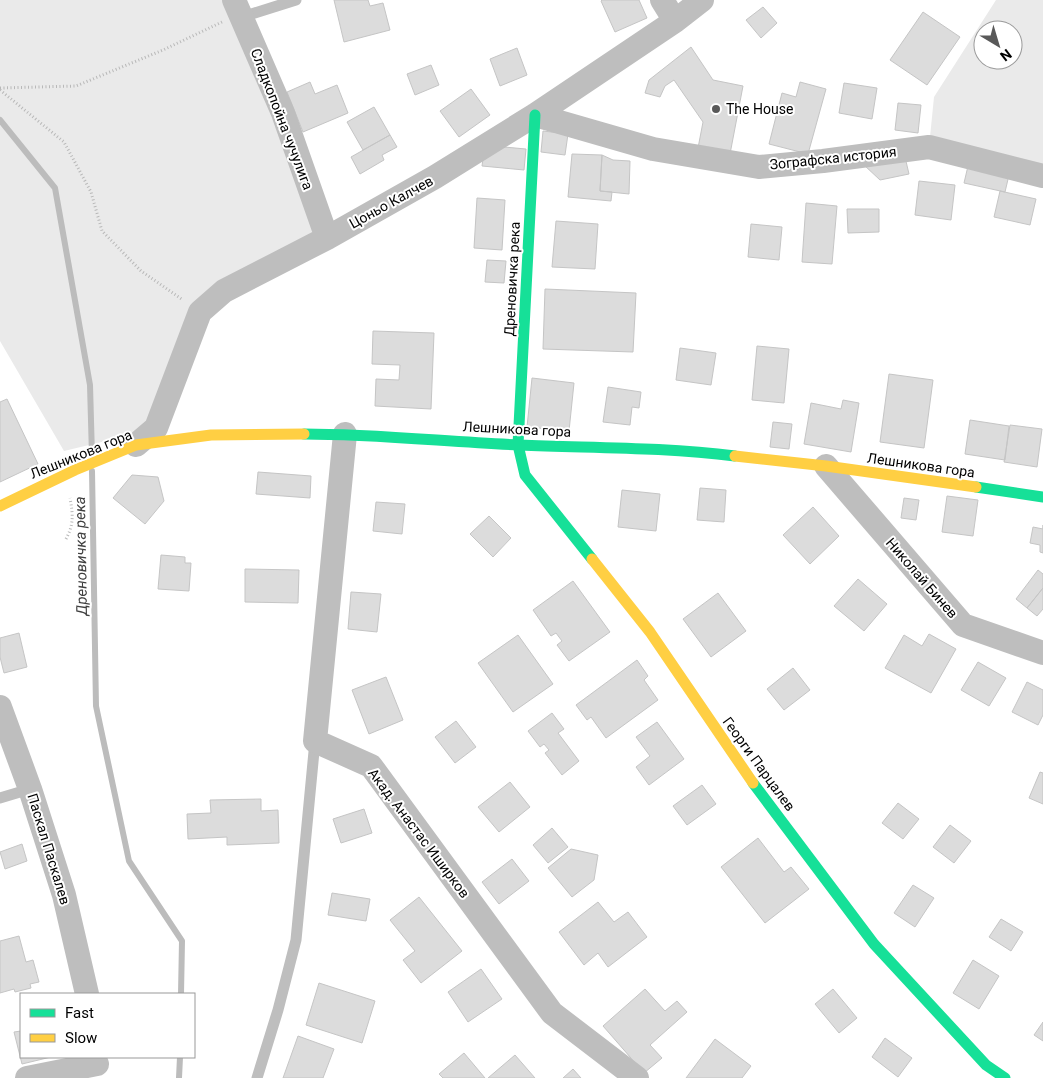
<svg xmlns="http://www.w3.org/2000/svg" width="1043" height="1078" font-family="Roboto,sans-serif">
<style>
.green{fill:#eaeaea;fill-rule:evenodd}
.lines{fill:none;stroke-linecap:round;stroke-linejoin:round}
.stream{stroke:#bcbcbc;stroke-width:6}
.building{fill:#dcdcdc;stroke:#c5c5c5}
.path{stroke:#b8b8b8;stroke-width:3;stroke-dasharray:1 2.5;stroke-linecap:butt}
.lane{stroke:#bebebe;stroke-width:11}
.street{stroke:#bebebe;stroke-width:24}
.fast{stroke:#16e098;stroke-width:11}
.slow{stroke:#ffcf43;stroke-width:11}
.poi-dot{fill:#595959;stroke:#fff;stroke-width:2}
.labels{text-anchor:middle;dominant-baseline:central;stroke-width:4;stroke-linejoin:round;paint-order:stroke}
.poi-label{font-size:14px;fill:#000;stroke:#fff;text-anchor:start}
.street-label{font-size:14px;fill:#000;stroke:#fff}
.water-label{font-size:15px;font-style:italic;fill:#404040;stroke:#fff}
</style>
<rect width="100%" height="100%" fill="#fff"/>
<path class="green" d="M0,0H234L327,238L200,312L156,428L135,434L64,451L0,341Z
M996,0H1043V176L929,147L934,97ZM983,30H1013V60H983Z"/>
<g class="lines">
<path class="stream" d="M0,120L55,188L90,385L92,456
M92,471L96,706L129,861L182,941L181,994
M179,1078L180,1057"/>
</g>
<path class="building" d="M334,0H368L370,6L383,3L390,30L344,42Z
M602,0H639L647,18L615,32L601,1Z
M763,7L777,23L761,38L746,20Z
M923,12L960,37L927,85L890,60Z
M691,47L713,80L743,86L730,154L698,148L703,122L674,80L665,86L660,97L645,93L649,80Z
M517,48L527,75L500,86L490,59Z
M431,65L439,85L415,95L407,74Z
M310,82L315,94L337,85L348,113L303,132L287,92Z
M800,82L826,89L808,154L769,144L782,93L796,97Z
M844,83L877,88L872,119L839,113Z
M471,89L490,115L459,137L440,111Z
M898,103L921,105L918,133L895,130Z
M374,107L390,135L363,150L347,122Z
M543,131L568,134L565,155L541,152Z
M390,135L397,147L382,155L384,160L360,174L351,157Z
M504,147L526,149L524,170L482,166L483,159Z
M572,154L602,155L600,191L612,192L611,201L568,197Z
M602,155L613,160L630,161L629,194L600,191Z
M905,157L909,174L880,180L864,165Z
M968,166L1009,175L1005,192L964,183Z
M919,181L955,185L951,220L915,215Z
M1000,191L1036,199L1030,225L994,217Z
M477,198L505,200L502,250L474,248Z
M806,203L837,206L832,264L802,262Z
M847,209H879V232L848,233Z
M556,221L598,224L595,269L552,267Z
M751,224L782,227L779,260L748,257Z
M487,260L506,261L504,283L485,282Z
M545,289L636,293L633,352L543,349Z
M373,331L434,333L431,409L375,406L376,379L399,380L400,365L372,364Z
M757,346L789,349L784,403L752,400Z
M680,348L716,353L711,385L676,380Z
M889,374L933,380L924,448L880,442Z
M532,378L574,383L569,431L527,427Z
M608,387L641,392L639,408L632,407L630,425L603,422Z
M7,399L38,464L0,482V402Z
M843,400L859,403L851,452L804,444L811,403L841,409Z
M970,420L1009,426L1005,460L965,454Z
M773,422L792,424L789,449L770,447Z
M1010,425L1042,429L1037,467L1004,462Z
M258,472L311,476L310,498L256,494Z
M132,475L158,477L164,501L145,524L113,498Z
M700,488L726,490L724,522L697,520Z
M622,490L660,494L656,531L618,527Z
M947,496L978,500L973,536L942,532Z
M904,498L919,500L916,520L901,518Z
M376,502L405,504L402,534L373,531Z
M813,507L839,536L810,564L783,535Z
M489,516L511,538L493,557L470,534Z
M1043,525V553L1040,552V545L1030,543L1033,527L1043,529Z
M161,555L185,557V563H191L189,591L158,589Z
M245,569L299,570L298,603L245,602Z
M1038,570L1043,574V588L1027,608L1016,599Z
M858,579L887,604L864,631L834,606Z
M573,581L610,632L569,661L557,645L562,641L556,633L551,636L533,610Z
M1043,588V609L1037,616L1027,608Z
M351,592L381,594L377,632L348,629Z
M718,593L746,631L711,657L683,619Z
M19,633L27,667L4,673L0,657V638Z
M929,634L956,649L931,693L885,668L904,635L922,646Z
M518,635L553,684L513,712L478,663Z
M637,660L648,676L644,680L658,700L606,738L591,717L587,720L576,705Z
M978,662L1006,678L989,706L961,690Z
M793,668L810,690L784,710L767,689Z
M386,677L403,720L369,734L352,690Z
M1027,682L1043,690V715L1038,725L1012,712Z
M552,713L564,729L558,733L579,761L562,775L545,753L549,750L544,744L540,747L528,731Z
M456,721L476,747L455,763L435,737Z
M657,722L684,759L649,785L636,767L650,756L636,737Z
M1040,772L1043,773V804L1029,798Z
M510,782L530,807L499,832L478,807Z
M702,785L716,804L687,825L673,806Z
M261,799V811L278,810L279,843L227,845V837L188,839L187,814L211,813L210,800Z
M898,803L919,819L903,839L882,823Z
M364,809L372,833L341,843L333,819Z
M950,825L971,841L954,863L933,847Z
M552,828L568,847L548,863L533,845Z
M758,838L784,872L791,867L809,889L765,923L721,867Z
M22,844L27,861L5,869L0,852Z
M571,849L598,855L594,880L572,897L548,868Z
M512,859L529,881L499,904L482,882Z
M913,885L934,898L915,927L894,913Z
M332,893L370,899L366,921L328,915Z
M419,897L462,951L421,983L403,960L415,951L390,920Z
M598,902L614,922L628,912L647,937L608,967L598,953L584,965L559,932Z
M1001,919L1023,932L1011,951L989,937Z
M19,936L26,962L33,960L39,982L30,984L31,988L15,992L14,989L0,993V941Z
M973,960L999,976L979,1009L953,993Z
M481,969L502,999L468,1022L448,992Z
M319,983L375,1001L362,1043L306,1025Z
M645,989L665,1011L677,1001L687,1012L650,1045L662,1058L644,1073L603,1026Z
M833,989L857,1018L839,1033L815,1004Z
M1043,1022V1041L1034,1035Z
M21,1031V1057H51L22,1064L14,1032Z
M298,1036L334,1049L323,1078H283Z
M885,1038L912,1058L898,1077L872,1057Z
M715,1039L751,1066L742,1078H686Z
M464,1053L485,1078H443L439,1074Z
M515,1055L535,1078H488Z
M573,1069L581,1078H563Z"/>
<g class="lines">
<path class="path" d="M0,88L76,86L163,50L222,22
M0,90L64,142L91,192L102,231L141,271L183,300
M66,539C74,524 73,515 70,498"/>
<path class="lane" d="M242,17L296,0
M0,798L30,789
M257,1078L278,1010L296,940L315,741"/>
<path class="street" d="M234,0L283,113L327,238
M662,0L675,21
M535,115L653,149L759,167L823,161L929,147L1043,176
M345,434L315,741L371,766L552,1013L637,1078
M136,445L156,428L200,312L224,291L327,238L435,177L535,115L675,21L702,0
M826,466L963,625L1043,653
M0,707L30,789L64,895L87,994
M27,1078L97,1064"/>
<path class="fast" d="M535,115L518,445L525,475L592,559
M304,434C376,434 448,442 520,445C592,448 664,447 735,456
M976,487L1043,497
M753,783L874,944L986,1065L1005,1078"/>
<path class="slow" d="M735,456L826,466L976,487
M0,506L75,470L136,445L211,435L304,434
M592,559L650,632L753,783"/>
</g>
<circle class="poi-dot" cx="716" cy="109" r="5"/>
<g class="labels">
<g class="poi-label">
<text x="726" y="109">The House</text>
</g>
<g class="street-label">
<text transform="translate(282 119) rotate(69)">Сладкопойна чучулига</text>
<text transform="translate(833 158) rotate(-6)">Зографска история</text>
<text transform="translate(391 202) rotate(-29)">Цоньо Калчев</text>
<text transform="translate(512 279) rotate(-87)">Дреновичка река</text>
<text transform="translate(517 429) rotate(3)">Лешникова гора</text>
<text transform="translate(81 454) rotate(-22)">Лешникова гора</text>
<text transform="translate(921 465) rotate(8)">Лешникова гора</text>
<text transform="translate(922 578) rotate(49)">Николай Бинев</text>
<text transform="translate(759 764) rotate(54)">Георги Парцалев</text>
<text transform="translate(419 833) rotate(53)">Акад. Анастас Иширков</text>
<text transform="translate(49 849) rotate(73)">Паскал Паскалев</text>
</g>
<g class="water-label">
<text transform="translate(81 556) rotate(-91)">Дреновичка река</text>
</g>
</g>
<rect x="20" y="993" width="175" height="65" fill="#ffffff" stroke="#999999"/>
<rect x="30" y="1009" width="25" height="8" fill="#16e098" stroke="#999999"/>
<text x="65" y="1018" font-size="15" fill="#000000">Fast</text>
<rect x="30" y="1034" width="25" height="8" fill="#ffcf43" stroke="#999999"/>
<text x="65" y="1043" font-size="15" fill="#000000">Slow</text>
<g transform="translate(998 45) rotate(142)"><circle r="24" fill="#ffffff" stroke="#999999"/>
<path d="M0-4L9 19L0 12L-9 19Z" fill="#595959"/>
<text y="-8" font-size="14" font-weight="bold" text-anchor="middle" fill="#000000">N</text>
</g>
</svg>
